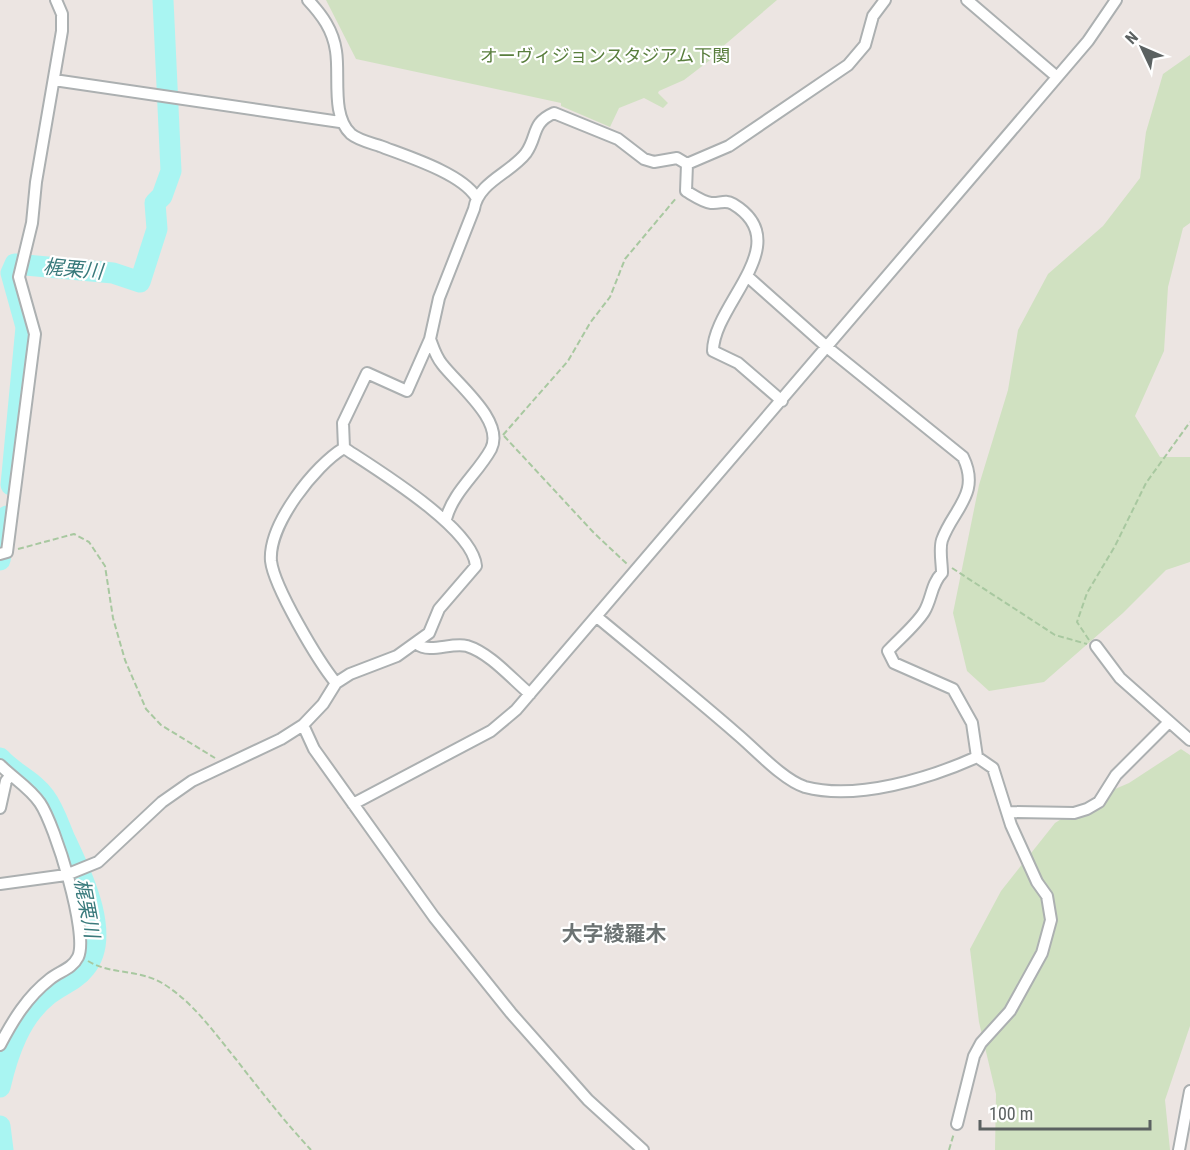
<svg xmlns="http://www.w3.org/2000/svg" width="1190" height="1150" font-family="'Roboto Condensed','Noto Sans JP',sans-serif">
<style>
.green{fill:#d0e1c1}
.lines{fill:none;stroke-linecap:round;stroke-linejoin:round}
.river{stroke:#a9f5f2;stroke-width:21}
.minor-casing{stroke:#acb0b1;stroke-width:14}
.path{stroke:#a8c8a0;stroke-width:2;stroke-dasharray:6 3;stroke-linecap:butt}
.minor{stroke:#fff;stroke-width:10}
.labels{text-anchor:middle;dominant-baseline:central;stroke-width:4.5;stroke-linejoin:round;paint-order:stroke}
.park-label{font-size:18px;fill:#597e3d;stroke:#fff}
.water-label{font-size:20px;font-style:italic;fill:#397a7c;stroke:#fff}
.quarter-label{font-size:21px;font-weight:bold;fill:#6c7373;stroke:#fff}
</style>
<rect width="100%" height="100%" fill="#ece5e2"/>
<path class="green" d="M326,0H777L714,54V57L684,80L659,91L658,93L668,103L663,108L644,98L619,108L610,127L561,106V103L356,59Z
M1190,55V223L1183,228L1168,287L1164,351L1135,416L1160,457H1190V562L1166,570L1123,613L1044,682L989,691L967,671L953,613L979,485L1008,390L1018,330L1048,274L1103,226L1140,178L1146,132L1163,74Z
M1181,749L1190,755V1026L1165,1100L1170,1150H995L996,1094L979,1022L970,949L1001,891L1055,823L1094,798L1129,783Z"/>
<g class="lines">
<path class="river" d="M11,485L26,327L11,273L15,264L113,273L140,282L157,229L155,203L162,196L171,171L163,0
M0,560L7,516
M0,758C13,773 34,781 45,797C54,809 59,825 65,839C80,871 113,936 85,968C75,981 60,985 48,995C20,1017 8,1053 0,1087
M0,1126L3,1150"/>
<defs>
<path id="minor" d="M308,0C322,15 333,30 336,51C340,76 331,116 351,134C358,140 371,143 380,146C406,156 461,173 476,197
M967,0L1057,77
M54,80L340,122
M687,164L686,191C693,195 703,202 711,203C720,204 725,199 733,204C798,243 713,304 713,351L738,363L782,401
M687,164L729,146L848,65L865,45L873,16L885,0
M747,276L828,348L963,457C981,494 953,509 942,540C939,549 942,563 942,573C931,584 932,599 924,612C915,626 899,639 888,651L894,663L953,689L972,723L977,757L993,768L1011,825L1037,882L1047,896L1051,920L1042,953L1010,1011L981,1043L974,1056L957,1124
M430,339C433,347 436,357 442,364C457,384 505,421 491,449C478,473 453,492 446,519
M344,448L343,423L367,373L407,391L430,339L439,298L474,209C478,182 511,173 526,153C538,136 531,123 554,113L618,139L644,159L654,162L677,158L687,164
M0,554L7,552L35,334L19,277L32,223L36,182L62,31V14L56,0
M597,617C644,656 691,694 737,734C755,749 783,780 805,787C857,801 930,778 977,757
M417,644C430,654 451,642 467,646C490,653 512,679 530,694
M1096,646L1120,678L1190,740
M336,683C318,661 274,587 271,561C268,525 315,465 344,448
M303,725L314,749L434,917L511,1013L588,1100L643,1150
M0,765C13,778 30,788 40,803C55,825 89,934 78,957C72,969 60,971 50,979C27,997 13,1020 0,1045
M353,804L491,731L516,710L1088,41L1116,0
M0,808L6,781L10,776
M1008,812L1074,813L1087,809L1099,802L1116,775L1168,723
M0,884L66,875L98,862L162,802L192,781L281,739L303,725L323,704L336,683L350,674L397,656L429,633L439,609L476,566C473,528 376,469 344,448
M1179,1150L1190,1091"/>
</defs>
<use href="#minor" class="minor-casing"/>
<path class="path" d="M503,435L568,361L590,323L610,297L625,259L677,197
M504,436L594,533L627,564
M18,549L74,534L89,542L105,566L113,618L125,660L146,709L161,725L215,758
M952,568L1055,635L1087,644
M1089,640L1077,622L1087,593L1115,546L1146,483L1190,422
M88,961C111,975 138,969 162,983C192,1001 213,1031 235,1058C260,1090 284,1121 311,1150
M949,1150L954,1133"/>
<use href="#minor" class="minor"/>
</g>
<g class="labels">
<g class="park-label">
<text x="605" y="55">オーヴィジョンスタジアム下関</text>
</g>
<g class="water-label">
<text transform="translate(73 269) rotate(5)">梶栗川</text>
<text transform="translate(87 908) rotate(79)">梶栗川</text>
</g>
<g class="quarter-label">
<text x="614" y="934">大字綾羅木</text>
</g>
</g>
<g transform="translate(1142 48) rotate(314)" stroke="#ffffff" stroke-width="4.5" paint-order="stroke">
<path d="M0-4.5L10 22L0 15L-10 22Z" fill="#5b6161"/>
<text y="-9" font-size="16" font-weight="bold" text-anchor="middle" fill="#5b6161">N</text>
</g>
<path d="M980 1120v9h170v-9" fill="none" stroke="#5b6161" stroke-width="3"/>
<text x="989" y="1120" font-size="18" fill="#5b6161" stroke="#ffffff" stroke-width="4.5" paint-order="stroke">100 m</text>
</svg>
